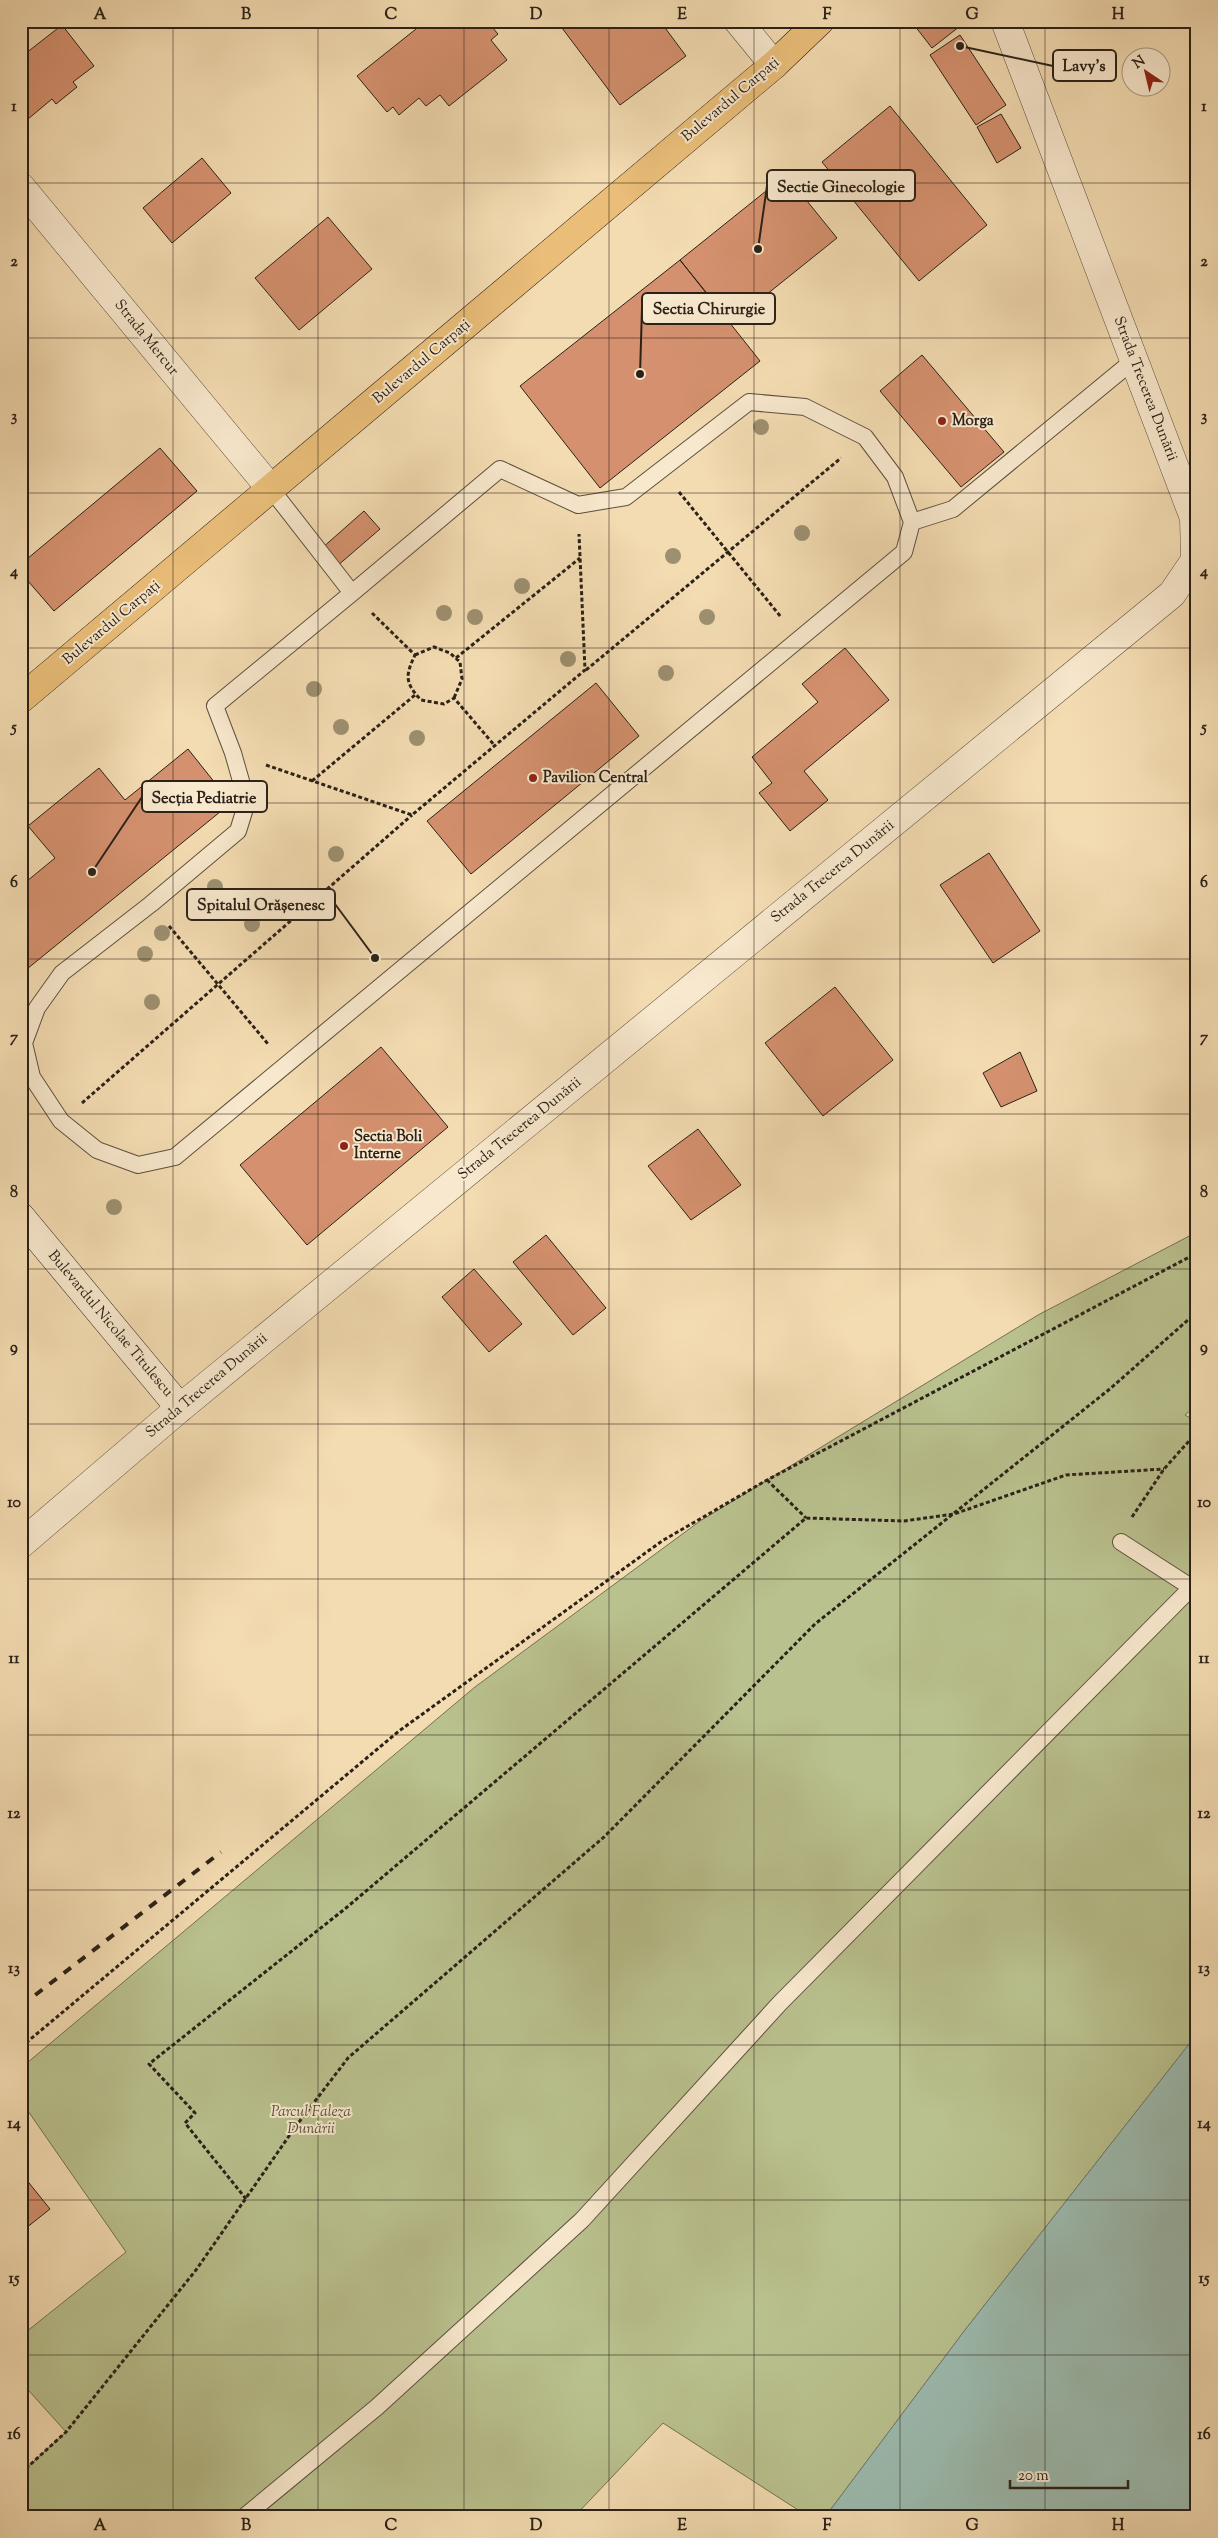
<svg xmlns="http://www.w3.org/2000/svg" width="1218" height="2538" font-family="'Sorts Mill Goudy',serif">
<style>
.green{fill:#b9c18e;stroke:#727153}
.water{fill:#9cbbaf;stroke:#6f7d73}
.building{fill:#d5916f;stroke:#2b2118}
.lines{fill:none;stroke-linecap:round;stroke-linejoin:round}
.lane-casing{stroke:#5d503e;stroke-width:18}
.street-casing{stroke:#5d503e;stroke-width:29}
.secondary-casing{stroke:#2b2118;stroke-width:29}
.primary-casing{stroke:#2b2118;stroke-width:29}
.path{stroke:#2b2118;stroke-width:3;stroke-dasharray:4 2.5;stroke-linecap:butt}
.lane{stroke:#f8e8cd;stroke-width:16}
.street{stroke:#f8e8cd;stroke-width:28}
.secondary{stroke:#f8e8cd;stroke-width:28}
.primary{stroke:#eabe79;stroke-width:28}
.rail{stroke:#2b2118;stroke-width:4;stroke-dasharray:9 9;stroke-linecap:butt}
.tree{fill:#9d9071}
.grid{fill:none;stroke:#2b2118;stroke-width:1;stroke-opacity:0.55}
.poi-dot{fill:#8f2418;stroke:#f8e8cd;stroke-width:2}
.labels{text-anchor:middle;dominant-baseline:central;stroke-width:4;stroke-linejoin:round;paint-order:stroke}
.street-label{font-size:15px;fill:#2b2118;stroke:#f8e8cd}
.poi-label{font-size:15px;font-weight:bold;fill:#2b2118;stroke:#f8e8cd;text-anchor:start}
.park-label{font-size:15px;font-style:italic;fill:#56513b;stroke:#f8e8cd}
.leader{fill:none;stroke:#2b2118;stroke-width:2}
.callout-dot{fill:#2b2118;stroke:#f8e8cd;stroke-width:2}
.callout{fill:#f8e8cd;stroke:#2b2118;stroke-width:2}
.callout-label{font-size:16px;text-anchor:middle;font-weight:bold;fill:#2b2118}
.neatline{fill:none;stroke:#2b2118;stroke-width:2}
.grid-label{font-size:16px;text-anchor:middle;font-weight:bold;fill:#2b2118}
</style>
<rect width="100%" height="100%" fill="#f4dcb2"/>
<filter id="stains"><feTurbulence type="fractalNoise" baseFrequency=".004" numOctaves="4"/><feColorMatrix values="0 0 0 0 .2 0 0 0 0 .09 0 0 0 0 .02 0 0 0 .5 -.17"/></filter>
<radialGradient id="worn" r=".72"><stop offset=".6" stop-color="#630" stop-opacity="0"/><stop offset="1" stop-color="#630" stop-opacity=".3"/></radialGradient>
<path class="green" d="M1197,1232V1405L1185,1415L1197,1422V2034L965,2330L825,2517H809L663,2423L574,2517H21V2473L66,2432L21,2382V2336L126,2252L21,2101V2068L475,1687L700,1521L1038,1315Z"/>
<path class="water" d="M1197,2034V2517H825L965,2330Z"/>
<path class="building" d="M426,21H487L498,34L491,40L507,60L449,106L440,95L426,106L419,98L399,115L393,107L387,112L357,76Z
M572,21H660L686,56L620,105L562,28Z
M911,21H962L964,23L932,48Z
M62,25L94,66L73,82L77,87L56,104L52,99L28,119L21,110V57Z
M960,35L1006,105L976,125L930,55Z
M890,106L987,225L919,281L822,162Z
M1001,114L1021,148L997,163L977,127Z
M202,158L231,193L172,243L143,208Z
M786,175L837,238L731,323L680,260Z
M328,217L372,269L299,330L255,278Z
M680,260L760,361L600,488L520,386Z
M922,355L1004,452L961,487L880,391Z
M160,448L197,491L54,611L21,573V564Z
M364,511L380,529L336,567L321,549Z
M845,648L889,700L804,771L828,800L790,831L759,793L772,783L752,757L818,702L802,684Z
M596,683L639,736L471,874L427,821Z
M188,749L231,803L27,969L21,961V886L55,858L28,826L99,768L125,800Z
M989,853L1040,931L993,963L940,885Z
M835,987L893,1060L823,1116L765,1043Z
M381,1047L448,1127L307,1245L240,1165Z
M1020,1052L1037,1091L1001,1107L983,1073Z
M698,1129L741,1185L691,1220L648,1166Z
M546,1235L606,1308L573,1335L513,1262Z
M474,1269L522,1324L489,1352L442,1297Z
M21,2173L50,2209L21,2232Z"/>
<g class="lines">
<defs>
<path id="lane" d="M271,489L352,593L215,706L233,753L247,802L238,831L151,904L62,973L37,1008L24,1043L32,1077L61,1121L97,1150L138,1165L175,1157L904,552L912,522L895,477L865,437L805,407L749,402L626,497L578,505L500,469L352,593
M912,522L953,509L1134,360
M1121,1542L1197,1591
M244,2517L377,2407L582,2220L780,2003L1192,1587"/>
<path id="street" d="M738,21L774,65
M21,187L271,489
M21,1544L180,1408L1172,594L1195,560L1194,518L1005,21"/>
<path id="secondary" d="M21,1217L180,1408"/>
<path id="primary" d="M21,699L774,65L820,21"/>
</defs>
<use href="#lane" class="lane-casing"/>
<use href="#street" class="street-casing"/>
<use href="#secondary" class="secondary-casing"/>
<use href="#primary" class="primary-casing"/>
<path class="path" d="M679,492L781,617
M372,613L415,655C405,676 405,683 421,700L444,704L454,698L495,746
M415,655L434,647L450,653L460,662L462,679L454,698
M456,658L580,558
M586,670L841,458
M266,765L412,815L585,670L579,534
M312,781L415,695
M169,926L268,1044
M82,1103L412,815
M767,1480L806,1518
M1132,1517L1164,1469L1197,1432
M21,2047L399,1731L662,1541L767,1480L1197,1253
M246,2199L185,2123L195,2113L149,2064L346,1908L806,1518L904,1521L954,1514L1066,1475L1164,1469
M21,2473L66,2432L196,2270L296,2126L348,2058L604,1837L815,1624L1111,1388L1197,1312"/>
<use href="#lane" class="lane"/>
<use href="#street" class="street"/>
<use href="#secondary" class="secondary"/>
<use href="#primary" class="primary"/>
<path class="rail" d="M21,2006L221,1852"/>
</g>
<g class="tree">
<circle cx="761" cy="427" r="8"/>
<circle cx="802" cy="533" r="8"/>
<circle cx="673" cy="556" r="8"/>
<circle cx="522" cy="586" r="8"/>
<circle cx="444" cy="613" r="8"/>
<circle cx="475" cy="617" r="8"/>
<circle cx="707" cy="617" r="8"/>
<circle cx="568" cy="659" r="8"/>
<circle cx="666" cy="673" r="8"/>
<circle cx="314" cy="689" r="8"/>
<circle cx="341" cy="727" r="8"/>
<circle cx="417" cy="738" r="8"/>
<circle cx="336" cy="854" r="8"/>
<circle cx="215" cy="887" r="8"/>
<circle cx="252" cy="924" r="8"/>
<circle cx="162" cy="933" r="8"/>
<circle cx="145" cy="954" r="8"/>
<circle cx="152" cy="1002" r="8"/>
<circle cx="114" cy="1207" r="8"/>
</g>
<path class="grid" d="M173,21V2517M318,21V2517M464,21V2517M609,21V2517M754,21V2517M900,21V2517M1045,21V2517M21,183H1197M21,338H1197M21,493H1197M21,648H1197M21,803H1197M21,959H1197M21,1114H1197M21,1269H1197M21,1424H1197M21,1579H1197M21,1735H1197M21,1890H1197M21,2045H1197M21,2200H1197M21,2355H1197"/>
<g class="poi-dot">
<circle cx="942" cy="421" r="5"/>
<circle cx="533" cy="778" r="5"/>
<circle cx="344" cy="1146" r="5"/>
</g>
<g class="labels">
<g class="street-label">
<text transform="translate(731 100) rotate(-40)">Bulevardul Carpați</text>
<text transform="translate(146 338) rotate(51)">Strada Mercur</text>
<text transform="translate(422 362) rotate(-40)">Bulevardul Carpați</text>
<text transform="translate(1145 389) rotate(69)">Strada Trecerea Dunării</text>
<text transform="translate(112 623) rotate(-40)">Bulevardul Carpați</text>
<text transform="translate(833 872) rotate(-39)">Strada Trecerea Dunării</text>
<text transform="translate(520 1129) rotate(-39)">Strada Trecerea Dunării</text>
<text transform="translate(110 1324) rotate(50)">Bulevardul Nicolae Titulescu</text>
<text transform="translate(207 1386) rotate(-40)">Strada Trecerea Dunării</text>
</g>
<g class="poi-label">
<text x="952" y="421">Morga</text>
<text x="543" y="778">Pavilion Central</text>
<text x="354" y="1137">Sectia Boli<tspan x="354" dy="17">Interne</tspan></text>
</g>
<g class="park-label">
<text x="311" y="2112">Parcul Faleza<tspan x="311" dy="17">Dunării</tspan></text>
</g>
</g>
<path class="leader" d="M960 46L1053 66M758 249L767 186M640 374L642 308M92 872L142 797M375 958L335 904"/>
<g class="callout-dot">
<circle cx="960" cy="46" r="5"/>
<circle cx="758" cy="249" r="5"/>
<circle cx="640" cy="374" r="5"/>
<circle cx="92" cy="872" r="5"/>
<circle cx="375" cy="958" r="5"/>
</g>
<g class="callout">
<rect x="1053" y="50" width="63" height="31" rx="5"/>
<rect x="767" y="170" width="148" height="31" rx="5"/>
<rect x="642" y="293" width="133" height="31" rx="5"/>
<rect x="142" y="781" width="125" height="31" rx="5"/>
<rect x="187" y="889" width="148" height="31" rx="5"/>
</g>
<g class="callout-label">
<text x="1084" y="71">Lavy's</text>
<text x="841" y="192">Sectie Ginecologie</text>
<text x="709" y="314">Sectia Chirurgie</text>
<text x="204" y="803">Secția Pediatrie</text>
<text x="261" y="910">Spitalul Orășenesc</text>
</g>
<rect width="1218" height="2538" fill="none" stroke="#f4dcb2" stroke-width="55"/>
<g transform="translate(1146 72) rotate(325)"><circle r="24" fill="#f8e8cd" stroke="#a69885"/>
<path d="M0-4L9 19L0 12L-9 19Z" fill="#8f2418"/>
<text y="-8" font-size="14" font-weight="bold" text-anchor="middle" fill="#2b2118">N</text>
</g>
<path d="M1010 2480v8h118v-8" fill="none" stroke="#2b2118" stroke-width="2.5"/>
<text x="1018" y="2480" font-size="15" fill="#2b2118" stroke="#f8e8cd" stroke-width="4" paint-order="stroke">20 m</text>
<rect x="28" y="28" width="1162" height="2482" class="neatline"/>
<g class="grid-label">
<text x="100" y="19">A</text>
<text x="246" y="19">B</text>
<text x="391" y="19">C</text>
<text x="536" y="19">D</text>
<text x="682" y="19">E</text>
<text x="827" y="19">F</text>
<text x="972" y="19">G</text>
<text x="1118" y="19">H</text>
<text x="14" y="111">1</text>
<text x="1204" y="111">1</text>
<text x="14" y="266">2</text>
<text x="1204" y="266">2</text>
<text x="14" y="421">3</text>
<text x="1204" y="421">3</text>
<text x="14" y="576">4</text>
<text x="1204" y="576">4</text>
<text x="14" y="732">5</text>
<text x="1204" y="732">5</text>
<text x="14" y="887">6</text>
<text x="1204" y="887">6</text>
<text x="14" y="1042">7</text>
<text x="1204" y="1042">7</text>
<text x="14" y="1197">8</text>
<text x="1204" y="1197">8</text>
<text x="14" y="1352">9</text>
<text x="1204" y="1352">9</text>
<text x="14" y="1507">10</text>
<text x="1204" y="1507">10</text>
<text x="14" y="1663">11</text>
<text x="1204" y="1663">11</text>
<text x="14" y="1818">12</text>
<text x="1204" y="1818">12</text>
<text x="14" y="1973">13</text>
<text x="1204" y="1973">13</text>
<text x="14" y="2128">14</text>
<text x="1204" y="2128">14</text>
<text x="14" y="2283">15</text>
<text x="1204" y="2283">15</text>
<text x="14" y="2439">16</text>
<text x="1204" y="2439">16</text>
<text x="100" y="2530">A</text>
<text x="246" y="2530">B</text>
<text x="391" y="2530">C</text>
<text x="536" y="2530">D</text>
<text x="682" y="2530">E</text>
<text x="827" y="2530">F</text>
<text x="972" y="2530">G</text>
<text x="1118" y="2530">H</text>
</g>
<rect width="100%" height="100%" filter="url(#stains)"/>
<rect width="100%" height="100%" fill="url(#worn)"/>
</svg>
